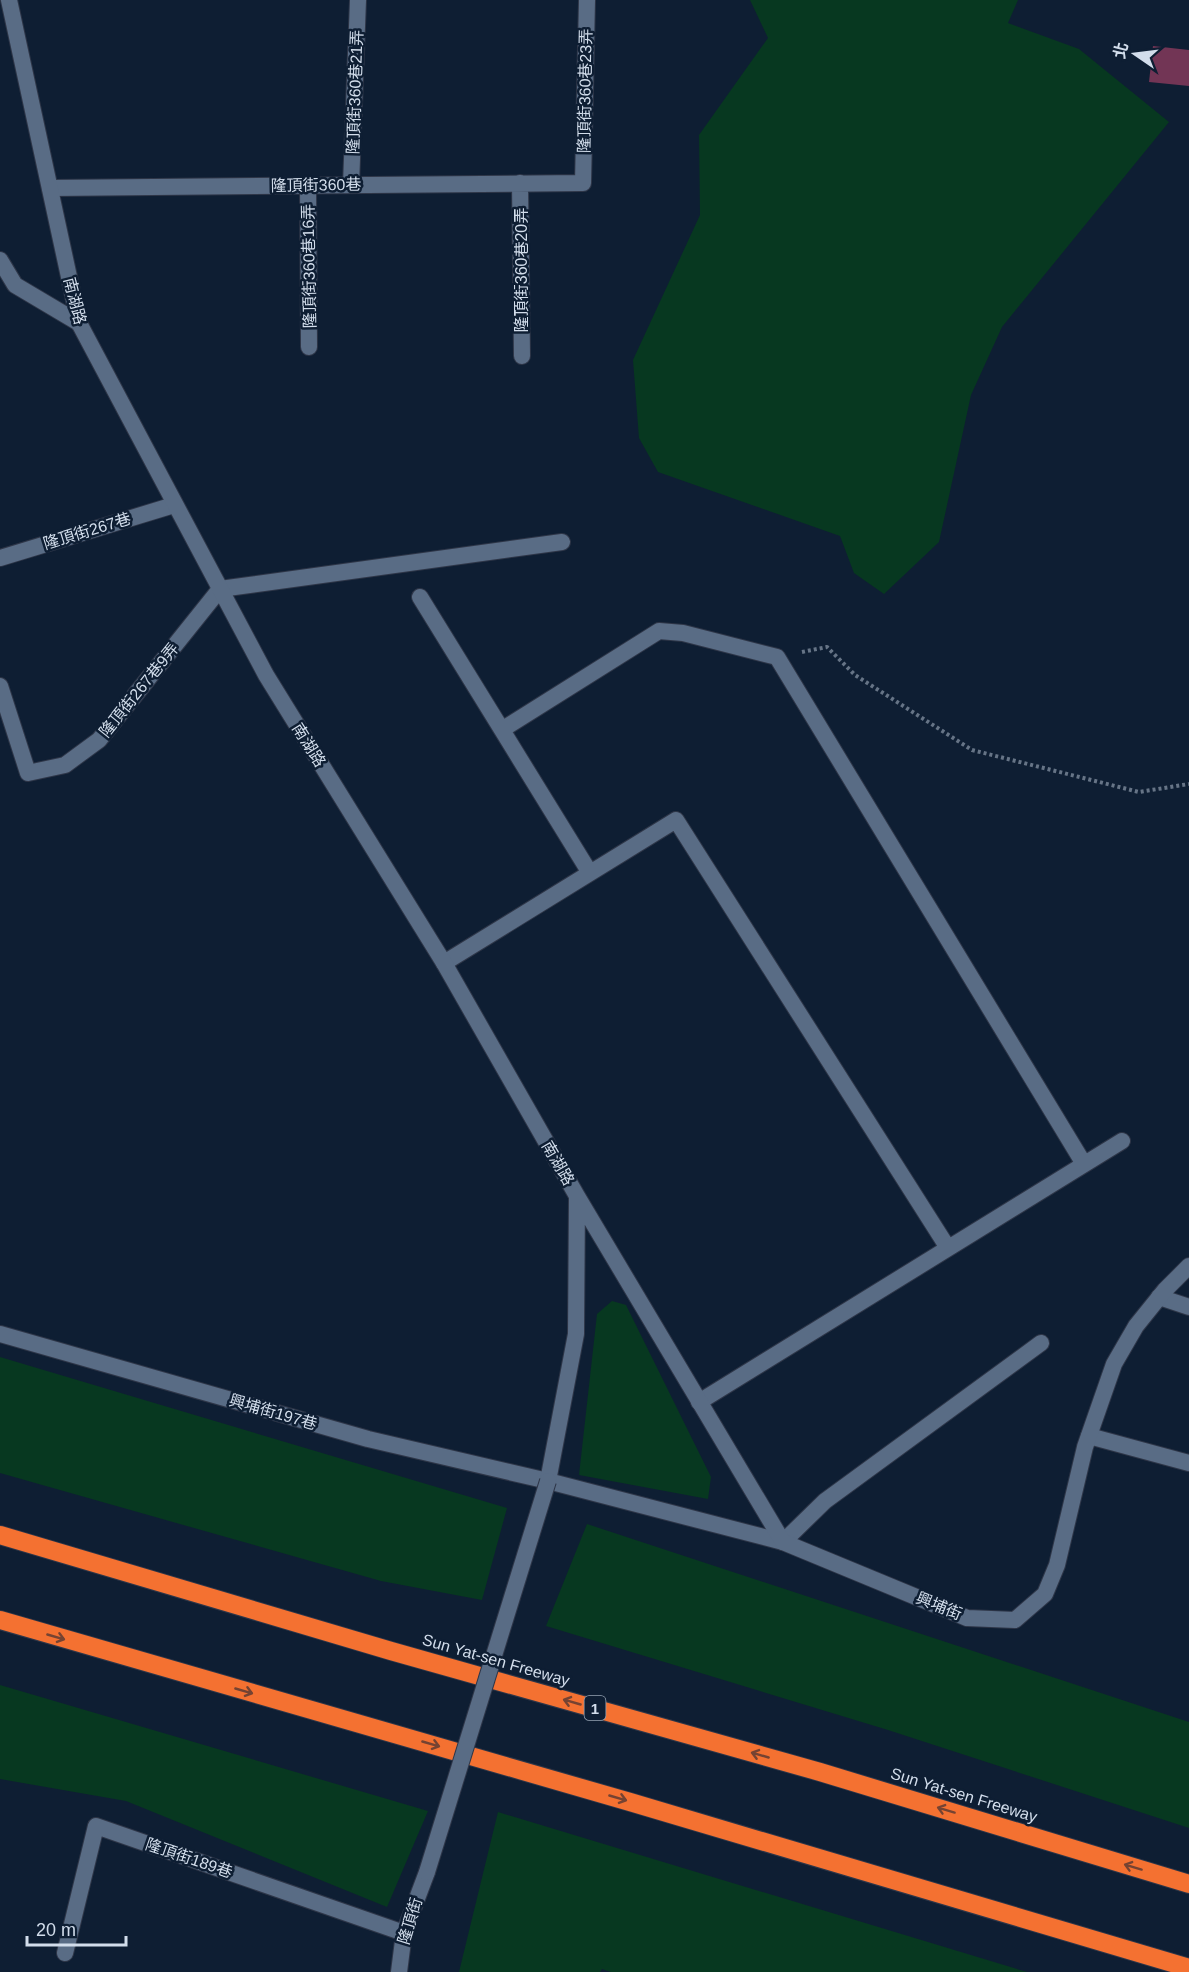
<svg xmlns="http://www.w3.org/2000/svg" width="1189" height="1972" font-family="Helvetica,'Noto Sans TC',sans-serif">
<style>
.green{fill:#073820}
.building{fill:#723555}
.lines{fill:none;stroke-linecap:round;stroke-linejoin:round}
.service-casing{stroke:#2e3648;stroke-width:18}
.minor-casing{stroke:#2e3648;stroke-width:18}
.tertiary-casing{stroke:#2e3648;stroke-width:18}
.motorway-casing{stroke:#2e3648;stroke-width:20}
.path{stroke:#667486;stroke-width:4;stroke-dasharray:3 3;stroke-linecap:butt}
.service{stroke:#596c85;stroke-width:16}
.minor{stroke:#596c85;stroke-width:16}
.tertiary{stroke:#596c85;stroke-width:16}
.motorway{stroke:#f47131;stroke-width:18}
.tertiary-bridge-casing{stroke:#2e3648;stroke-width:18;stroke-linecap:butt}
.tertiary-bridge{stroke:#596c85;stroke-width:16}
.oneway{stroke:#754332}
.labels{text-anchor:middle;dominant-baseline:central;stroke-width:5;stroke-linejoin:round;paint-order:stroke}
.shield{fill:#0e1e33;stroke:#97a4b4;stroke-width:1.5}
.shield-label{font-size:15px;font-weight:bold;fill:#d2ddeb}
.street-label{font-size:16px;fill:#d2ddeb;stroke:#0e1e33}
</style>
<rect width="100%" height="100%" fill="#0e1e33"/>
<path class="green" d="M750,0H1018L1008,23L1079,49L1169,122L1002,327L971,395L939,542L884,594L854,573L840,536L658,472L639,438L633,360L700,215L699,135L768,38Z
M612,1301L626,1305L711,1477L708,1499L579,1475L597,1314Z
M0,1357L507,1508L482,1600L381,1581L0,1473Z
M587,1524L1189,1722V1828L888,1730L546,1626Z
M0,1685L428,1811L387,1907L126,1801L0,1779Z
M498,1812L1027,1972H611L602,1969L600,1972H459Z"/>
<path class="building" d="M1153,46L1189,50V86L1149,82Z"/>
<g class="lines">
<defs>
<path id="service" d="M520,183L522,356
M351,185L358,0
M308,186L309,347
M50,188L583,183L587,0
M0,558L174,505
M420,597L590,873
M0,686L28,773L65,765L99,740L220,589L562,542
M503,729L659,631L683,633L777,657L1084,1164
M444,963L676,820L948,1248
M1159,1297L1189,1307
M699,1402L1122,1141
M1089,1436L1189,1463
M783,1542L825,1501L1041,1343
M65,1953L96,1826L404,1933"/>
<path id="minor" d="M0,260L15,285L79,323
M0,1334L368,1439L548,1481L783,1542"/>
<path id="tertiary" d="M9,0L79,323L266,675L444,963L577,1196L783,1542L967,1618L1015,1620L1045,1594L1057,1565L1085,1447L1114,1364L1136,1326L1165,1290L1189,1266
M548,1481L576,1334L577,1197
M399,1972L404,1933L427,1872"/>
<path id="motorway" d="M0,1535L391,1651L820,1772L1189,1884
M0,1620L630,1802L1189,1968"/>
</defs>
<use href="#service" class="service-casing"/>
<use href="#minor" class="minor-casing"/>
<use href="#tertiary" class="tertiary-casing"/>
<use href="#motorway" class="motorway-casing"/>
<path class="path" d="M802,652L827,647L855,675L972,750L1139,792L1189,784"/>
<use href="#service" class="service"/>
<use href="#minor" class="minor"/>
<use href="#tertiary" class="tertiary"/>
<use href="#motorway" class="motorway"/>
<defs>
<path id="tertiary-bridge" d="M427,1872L548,1481"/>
</defs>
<use href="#tertiary-bridge" class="tertiary-bridge-casing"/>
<use href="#tertiary-bridge" class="tertiary-bridge"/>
</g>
<defs><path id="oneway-shaft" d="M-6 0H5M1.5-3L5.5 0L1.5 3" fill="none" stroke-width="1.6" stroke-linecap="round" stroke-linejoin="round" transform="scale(1.5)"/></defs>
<g class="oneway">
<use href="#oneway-shaft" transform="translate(56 1637) rotate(16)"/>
<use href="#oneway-shaft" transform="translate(244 1691) rotate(16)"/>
<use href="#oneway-shaft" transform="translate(572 1702) rotate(-164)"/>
<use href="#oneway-shaft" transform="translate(431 1744) rotate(16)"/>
<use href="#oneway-shaft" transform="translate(760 1755) rotate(-164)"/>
<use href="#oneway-shaft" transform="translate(618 1798) rotate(16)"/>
<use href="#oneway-shaft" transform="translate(946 1810) rotate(-163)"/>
<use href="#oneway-shaft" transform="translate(1133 1867) rotate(-163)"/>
</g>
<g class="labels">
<rect class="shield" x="584.5" y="1696" width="21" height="24" rx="4.5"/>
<g class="shield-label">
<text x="595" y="1708">1</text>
</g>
<g class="street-label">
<text transform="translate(585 91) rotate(-89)">隆頂街360巷23弄</text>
<text transform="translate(355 92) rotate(-88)">隆頂街360巷21弄</text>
<text transform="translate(316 185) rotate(-1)">隆頂街360巷</text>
<text transform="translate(309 266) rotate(-91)">隆頂街360巷16弄</text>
<text transform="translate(521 270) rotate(-90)">隆頂街360巷20弄</text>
<text transform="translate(75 301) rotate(76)">南湖路</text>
<text transform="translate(87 531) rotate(-17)">隆頂街267巷</text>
<text transform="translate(139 690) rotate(-51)">隆頂街267巷9弄</text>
<text transform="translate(309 745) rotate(58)">南湖路</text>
<text transform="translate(558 1163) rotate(60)">南湖路</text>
<text transform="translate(273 1412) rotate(16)">興埔街197巷</text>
<text transform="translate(939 1606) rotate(22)">興埔街</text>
<text transform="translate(496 1660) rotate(16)">Sun Yat-sen Freeway</text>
<text transform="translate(964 1795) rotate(17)">Sun Yat-sen Freeway</text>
<text transform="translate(189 1858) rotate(19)">隆頂街189巷</text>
<text transform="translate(410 1921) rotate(-73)">隆頂街</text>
</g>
</g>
<g transform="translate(1135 54) rotate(284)" stroke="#0e1e33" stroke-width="4.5" paint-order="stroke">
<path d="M0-4.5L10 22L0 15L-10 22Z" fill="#d2ddeb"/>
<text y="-9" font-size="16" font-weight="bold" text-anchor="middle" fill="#d2ddeb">北</text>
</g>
<path d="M27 1936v9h99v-9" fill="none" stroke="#d2ddeb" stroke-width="3"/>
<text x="36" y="1936" font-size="18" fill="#d2ddeb" stroke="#0e1e33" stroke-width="4.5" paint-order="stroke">20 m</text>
</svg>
